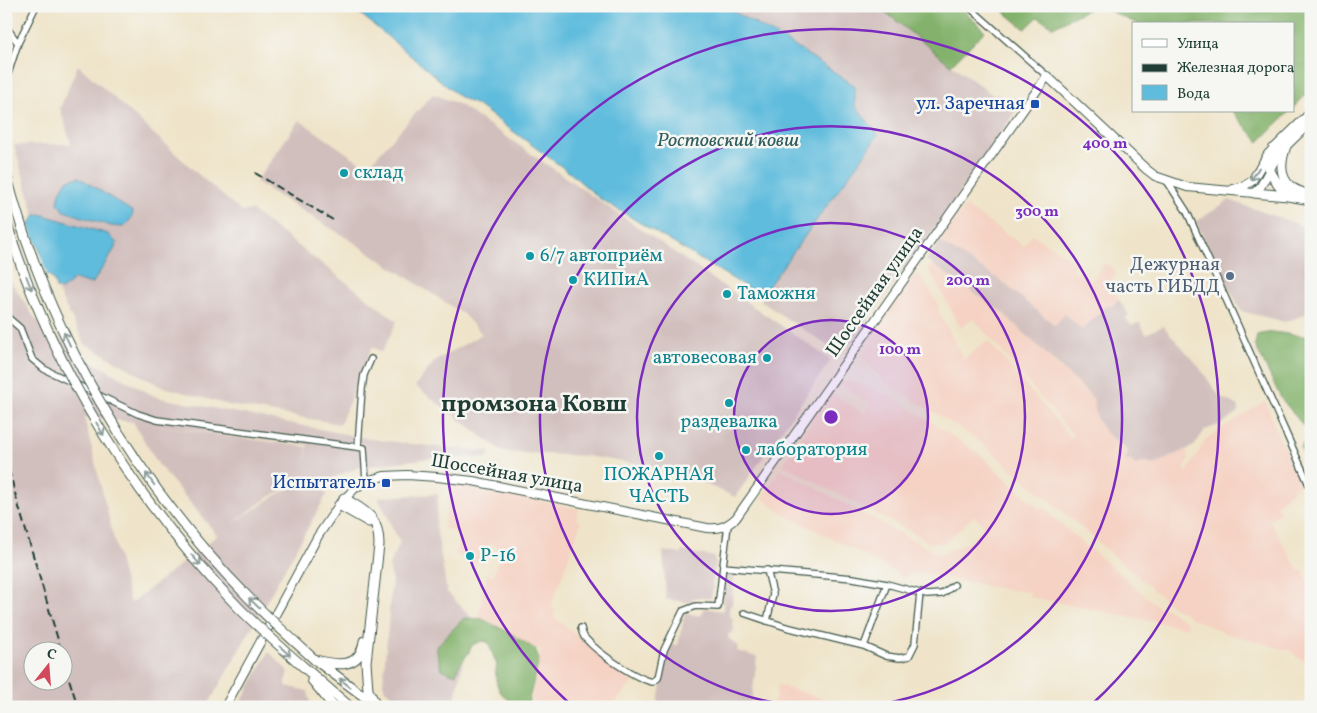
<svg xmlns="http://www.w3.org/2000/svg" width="1317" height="713" font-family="Vollkorn,serif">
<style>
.built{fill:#f5d2c3}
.industrial{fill:#d1bfbd;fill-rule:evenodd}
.forest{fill:#83b26c;stroke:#517850}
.water{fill:#5fbcdd;stroke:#3f7c88}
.pier{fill:#efe4c9}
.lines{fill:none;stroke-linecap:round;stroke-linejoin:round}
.street-casing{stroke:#3e564a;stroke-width:8}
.secondary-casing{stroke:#3e564a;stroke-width:10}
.primary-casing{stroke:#3e564a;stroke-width:11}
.street{stroke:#fff;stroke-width:5.5}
.secondary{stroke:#fff;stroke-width:8}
.primary{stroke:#fff;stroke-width:9}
.rail{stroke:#1f3d34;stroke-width:2;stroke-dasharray:8 4;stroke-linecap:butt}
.primary-bridge-casing{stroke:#3e564a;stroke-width:11;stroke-linecap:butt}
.primary-bridge{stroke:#fff;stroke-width:9}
.oneway{stroke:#8f9e9a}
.ring{fill:none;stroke:#7b2cbf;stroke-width:2.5}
.transit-dot{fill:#1a4fb4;stroke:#f6f6f2;stroke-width:2}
.culture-dot{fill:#0f9aa8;stroke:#f6f6f2;stroke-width:2}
.service-dot{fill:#5c6f8a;stroke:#f6f6f2;stroke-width:2}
.labels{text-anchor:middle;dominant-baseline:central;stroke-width:5;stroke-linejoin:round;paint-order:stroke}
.transit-label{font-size:19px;fill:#164399;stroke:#f6f6f2;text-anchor:end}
.culture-label{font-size:19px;fill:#0d838f;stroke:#f6f6f2;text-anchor:start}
.service-label{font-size:19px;fill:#4e5e75;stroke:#f6f6f2;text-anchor:end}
.street-label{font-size:19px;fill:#1f3d34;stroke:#f6f6f2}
.water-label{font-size:20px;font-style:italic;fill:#2f5d5e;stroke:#f6f6f2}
.district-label{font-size:24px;font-weight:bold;fill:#1f3d34;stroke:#f6f6f2}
.centre{fill:#7b2cbf;stroke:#f6f6f2;stroke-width:2.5}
.ring-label{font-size:15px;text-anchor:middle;font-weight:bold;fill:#7b2cbf;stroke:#f6f6f2;stroke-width:5;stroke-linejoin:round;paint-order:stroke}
</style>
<rect width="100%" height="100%" fill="#f6f6f2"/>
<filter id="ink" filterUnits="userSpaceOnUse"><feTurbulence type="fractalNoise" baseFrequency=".02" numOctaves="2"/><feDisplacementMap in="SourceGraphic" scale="10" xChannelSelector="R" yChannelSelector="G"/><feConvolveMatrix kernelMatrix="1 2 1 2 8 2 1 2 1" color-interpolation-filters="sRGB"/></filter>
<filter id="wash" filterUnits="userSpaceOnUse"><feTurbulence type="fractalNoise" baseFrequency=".0096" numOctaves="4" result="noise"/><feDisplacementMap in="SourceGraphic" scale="20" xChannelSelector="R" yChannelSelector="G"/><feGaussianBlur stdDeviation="1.12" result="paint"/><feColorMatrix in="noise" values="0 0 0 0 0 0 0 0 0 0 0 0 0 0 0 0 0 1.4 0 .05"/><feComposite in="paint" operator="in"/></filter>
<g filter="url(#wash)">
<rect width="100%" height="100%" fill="#efe4c9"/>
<path class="built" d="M965,206L1024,246L1032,234L1076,263L1072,269L1092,280L1105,263L1115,270L1116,273L1107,287L1114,291L1119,300L1110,307L1108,306L1082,330L1056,325L1000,280L940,242Z
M931,264L1003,313L1093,398L1097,421L1105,432L1128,451L1125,460L1128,462L1129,459L1136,465L1146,460L1153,465L1186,450L1189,459L1184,469L1187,472L1206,439L1265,401L1280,439L1304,480L1276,505L1280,513L1269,520L1299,571L1303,570L1311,587V662L1298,658L1291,651L1227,634L1191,618L1184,612L1173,607L1074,521L975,438L883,381L862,356L871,342L870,335L915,274L921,276L937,302L939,312L964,359L988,341L1071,438L1074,436L973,318L961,328L928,268Z
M843,381L863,384L891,396L978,453L1040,510L1042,507L1051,513L1050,515L1160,608L1167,609L1188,623L1187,628L1030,597V592L1003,589L917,572L903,577L859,552L785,515L761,498L781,469L940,555L972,540L984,526L974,516L944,543H932L783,465L831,392L865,414L870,403L841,385Z
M449,483L476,489L501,492L579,509L576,519L581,522L551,607L555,611L554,617L633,681L612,707H541L532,700L541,650L480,622L478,618L487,574L493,576L502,550L490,543L483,564L455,555L461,534L444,528Z
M778,685L851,707H773Z"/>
<path class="industrial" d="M6,6H15V13L7,15L8,35L14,47L6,74Z
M725,6H881L951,64L994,96L996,94L1009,101L1015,98L1022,102L951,205L854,339L840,354L762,302L761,296L877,138L855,106V88L854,85L794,46Z
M78,65L199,175L242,212L251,210L397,321L382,352L372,347L340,424L229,405L160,386L85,344L56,288L14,145L71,144L60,108Z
M433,94L460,105L831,360L735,497L674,470L586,456L503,452L415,386L434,362L482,334L463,314L350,240L256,182L299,120L367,167Z
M1229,200L1311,229V312L1285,322L1241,311L1196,222Z
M940,242L1000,280L1055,325L1065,314L1082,330L1108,305L1110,307L1119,300L1129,315L1125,319L1131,325L1140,323L1146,334L1163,326L1197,364L1220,397L1239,406L1238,412L1221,424L1205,430L1194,446L1153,465L1146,461L1136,465L1129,459L1127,462L1125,461L1128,451L1105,432L1097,420L1093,398L1003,313L926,260Z
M6,274L36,320L83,357L156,397L370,439L438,447L489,451V458H431L360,467L317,484L327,494L207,707H118L120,696L117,707H6V585L11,591L6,582ZM84,417L133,422L158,464L217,535L223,531L130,604ZM137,423L308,445L305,467L307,447ZM301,481L267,501L231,525L267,498ZM32,650H62V680H32Z
M438,494L436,527L447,592L473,619L453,707H406L385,690L383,684L392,578L389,565L400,543L378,497Z
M663,551L681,554L682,551L715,557L714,560L716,561L712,584L713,588L711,598H693L691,603L666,599Z
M725,571L734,572L732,605H730L729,612L730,617L733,618L732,626L734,627L733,633H729L728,638L738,646L737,651L757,657L751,707H657L668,645H678L685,613L701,616L704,608L723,611Z
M269,652L288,671L286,678V686L308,691L311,707H238Z"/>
<path class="forest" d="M878,6H959L985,31L951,65Z
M997,6H1094L1053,27L1038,17L1025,29Z
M1099,6H1307L1311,10V90L1293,108V24H1138Z
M1232,111H1290L1259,142Z
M1272,332L1311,337V424L1305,428L1281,398L1255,345L1257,335Z
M1311,434V467L1300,447Z
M464,618L482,619L510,633L535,649L539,660L528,703L518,705C513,703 508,700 504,696C496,689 494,674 497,665L488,642L482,641L472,645C468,657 459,662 456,674L449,673L441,668L436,647Z"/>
<path class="water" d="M351,6H724L794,46L854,85L855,88V106L878,134L870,147L761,296L599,198L569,172L480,107L460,97Z
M79,177L133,212C132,219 128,223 123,227L111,226L64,211L58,203L60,192L67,180Z
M40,214L108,234L117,243L114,250L92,284L74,279L62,290L56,288C54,278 50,275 41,271C41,268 39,266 39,263C39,258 41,255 40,250C34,236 23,235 34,216Z"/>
<path class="pier" d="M28,222L41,257L48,277L40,273L37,263L38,253L29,240L27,231Z"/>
</g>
<g filter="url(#ink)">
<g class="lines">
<defs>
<path id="street" d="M968,6L1047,76
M6,27L18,43
M6,80L18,43L36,6
M1167,181L1187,212L1311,489
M6,204V206
M6,316L20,328L32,359L44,369L138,414L157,420L364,448L366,481
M358,447L362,389L364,375L371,359
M723,567L853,578L887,584L927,595L942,594L954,585
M744,613L786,627L864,646L886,656L900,658L909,656L915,644L920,593
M767,621L773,594L767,570
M581,628C582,632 583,637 586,639C598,653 636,679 653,682L658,678L664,650L683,611L696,606L718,607L728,525
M864,646L887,584"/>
<path id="secondary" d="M1233,189L1244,186L1252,181L1268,154L1311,112
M225,707L318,536L339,505L354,489L366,481L384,476L407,475L437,477L473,481L707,528C720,529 726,527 736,518L1047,76L1146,169L1155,176L1187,187L1254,193L1261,186L1278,154L1311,122"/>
<path id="primary" d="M1286,146C1281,160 1278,176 1291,187C1295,190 1301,192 1306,194
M1273,149L1269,169L1278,185L1288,196
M1254,193L1288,196L1311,200
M344,498C366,512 379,516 379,545L366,662L368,690L376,705
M339,505L369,522
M315,660C336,665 360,670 364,641
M318,662L374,704
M306,669L350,707
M312,680L334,707"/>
</defs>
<use href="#street" class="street-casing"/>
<use href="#secondary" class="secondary-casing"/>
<use href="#primary" class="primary-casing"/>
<use href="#street" class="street"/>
<use href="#secondary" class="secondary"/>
<use href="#primary" class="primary"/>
<path class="rail" d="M255,173L333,220
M6,458L16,497L61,650
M62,657L78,707"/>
<defs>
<path id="primary-bridge" d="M6,173C47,332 134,481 249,598C270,620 293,640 315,660
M6,221C51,366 133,499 239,608C260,629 283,649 306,669"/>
</defs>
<use href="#primary-bridge" class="primary-bridge-casing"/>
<use href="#primary-bridge" class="primary-bridge"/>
</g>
<defs><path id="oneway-shaft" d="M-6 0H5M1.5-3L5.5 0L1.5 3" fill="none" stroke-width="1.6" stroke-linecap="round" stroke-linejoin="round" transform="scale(1.25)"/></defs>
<g class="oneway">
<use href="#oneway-shaft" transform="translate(1255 174) rotate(122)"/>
<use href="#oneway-shaft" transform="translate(29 283) rotate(69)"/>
<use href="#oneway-shaft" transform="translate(67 339) rotate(-115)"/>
<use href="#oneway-shaft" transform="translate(100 429) rotate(60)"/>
<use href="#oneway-shaft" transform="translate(150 479) rotate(-125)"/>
<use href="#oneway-shaft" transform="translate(196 560) rotate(49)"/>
<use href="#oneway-shaft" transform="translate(254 603) rotate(-136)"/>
<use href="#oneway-shaft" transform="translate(285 651) rotate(42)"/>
<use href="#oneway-shaft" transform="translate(345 683) rotate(-142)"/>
</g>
</g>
<circle cx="831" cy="417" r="97" fill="#7b2cbf" fill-opacity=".12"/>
<g class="ring">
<circle cx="831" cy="417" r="97"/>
<circle cx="831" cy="417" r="194"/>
<path d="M803 707A291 291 0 1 1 859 707"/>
<path d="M571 705A388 388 0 1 1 1091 705"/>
</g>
<g class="transit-dot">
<rect x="1030" y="99" width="10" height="10" rx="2.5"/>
<rect x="381" y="478" width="10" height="10" rx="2.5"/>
</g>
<g class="culture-dot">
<circle cx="344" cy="173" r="5"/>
<circle cx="530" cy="256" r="5"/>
<circle cx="573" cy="280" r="5"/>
<circle cx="727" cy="294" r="5"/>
<circle cx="767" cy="358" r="5"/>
<circle cx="729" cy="403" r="5"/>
<circle cx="746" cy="450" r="5"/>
<circle cx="659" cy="456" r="5"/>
<circle cx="470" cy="556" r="5"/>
</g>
<circle class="service-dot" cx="1230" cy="276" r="5"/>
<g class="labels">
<g class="transit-label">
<text x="1025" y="104">ул. Заречная</text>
<text x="376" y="483">Испытатель</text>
</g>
<g class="culture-label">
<text x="354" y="173">склад</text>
<text x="540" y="256">6/7 автоприём</text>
<text x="583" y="280">КИПиА</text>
<text x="737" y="294">Таможня</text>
<text x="757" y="358" text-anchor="end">автовесовая</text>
<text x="729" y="422" text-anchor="middle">раздевалка</text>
<text x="756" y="450">лаборатория</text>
<text x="659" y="475" text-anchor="middle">ПОЖАРНАЯ<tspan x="659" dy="22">ЧАСТЬ</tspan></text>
<text x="480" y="556">Р-16</text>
</g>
<g class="service-label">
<text x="1220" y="265">Дежурная<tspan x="1220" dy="22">часть ГИБДД</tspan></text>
</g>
<g class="street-label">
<text transform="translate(875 292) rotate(-55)">Шоссейная улица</text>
<text transform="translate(507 474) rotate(10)">Шоссейная улица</text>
</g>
<g class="water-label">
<text x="728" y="141">Ростовский ковш</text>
</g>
<g class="district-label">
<text x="534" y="405">промзона Ковш</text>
</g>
</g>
<circle cx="831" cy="417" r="8" class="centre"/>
<g class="ring-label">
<text x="1105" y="148">400 m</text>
<text x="1037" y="216">300 m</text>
<text x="968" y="285">200 m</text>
<text x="900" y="354">100 m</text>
</g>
<rect width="1317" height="713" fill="none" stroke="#f6f6f2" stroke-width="25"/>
<rect x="1132" y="22" width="162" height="90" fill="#f6f6f2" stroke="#a0aca6"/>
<rect x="1142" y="39" width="25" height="8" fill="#ffffff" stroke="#a0aca6"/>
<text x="1177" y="48" font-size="15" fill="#1f3d34">Улица</text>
<rect x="1142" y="64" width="25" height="8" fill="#1f3d34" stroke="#a0aca6"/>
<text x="1177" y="72" font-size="15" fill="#1f3d34">Железная дорога</text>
<rect x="1142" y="85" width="25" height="15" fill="#5fbcdd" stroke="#a0aca6"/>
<text x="1177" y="98" font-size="15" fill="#1f3d34">Вода</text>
<g transform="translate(48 666) rotate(17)"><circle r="24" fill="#f6f6f2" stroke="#a0aca6"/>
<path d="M0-4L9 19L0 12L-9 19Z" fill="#d1495b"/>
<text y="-8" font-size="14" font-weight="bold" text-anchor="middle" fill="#1f3d34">С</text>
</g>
</svg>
